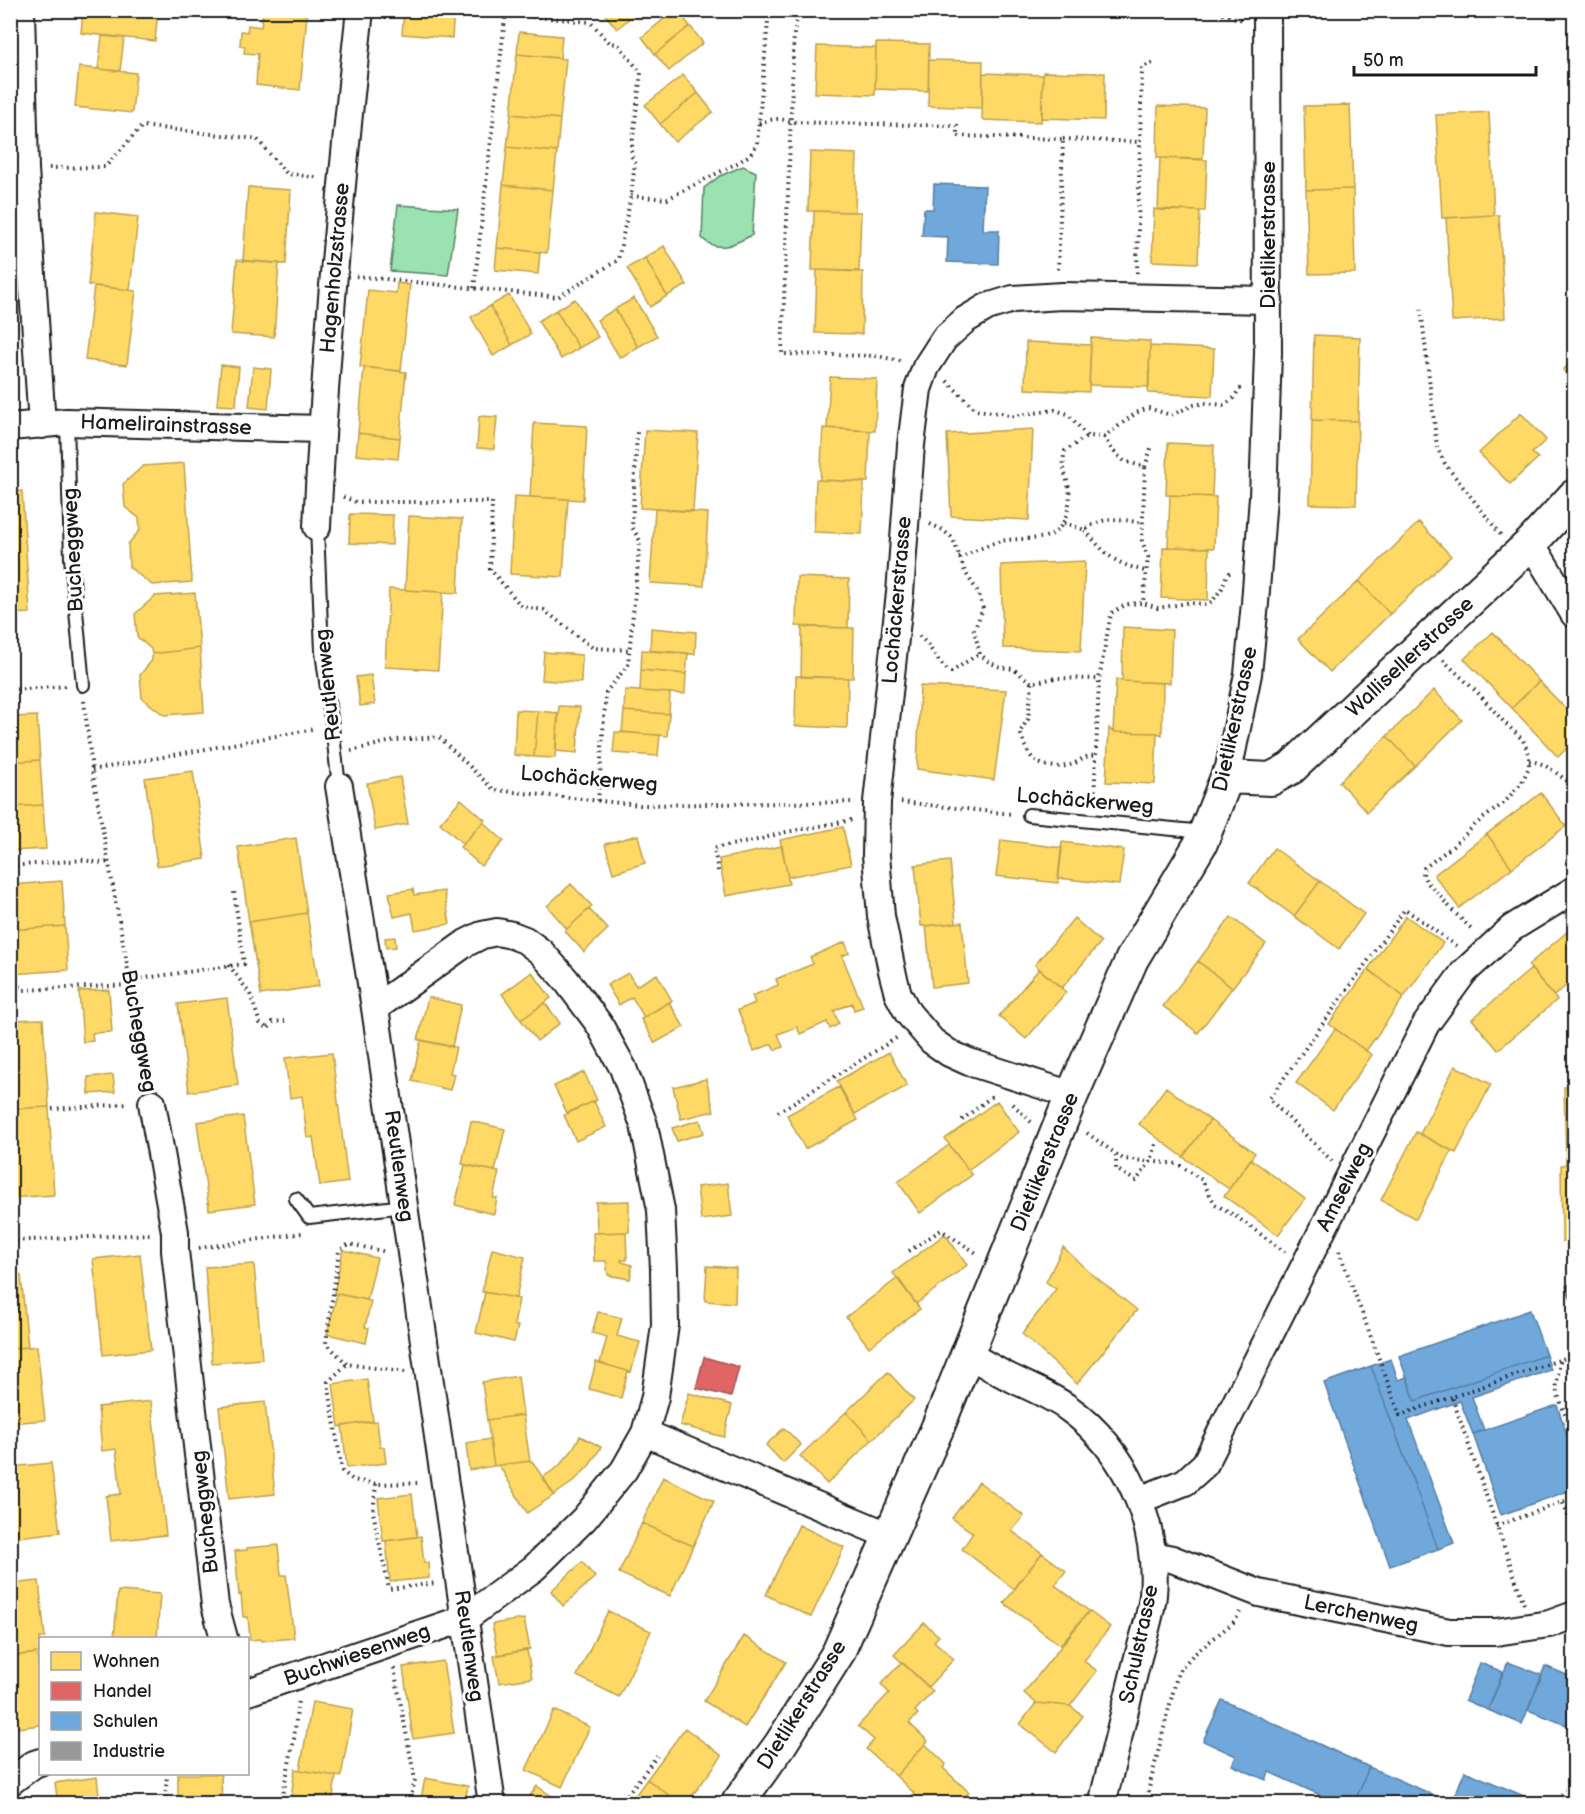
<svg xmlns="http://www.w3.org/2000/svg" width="1585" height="1814" font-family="'Balsamiq Sans',sans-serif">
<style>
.green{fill:#9ae2b0;stroke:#5b7f66;stroke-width:1.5}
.homes{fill:#ffd966;stroke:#bba050;stroke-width:1.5}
.shops{fill:#e06666;stroke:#a55050;stroke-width:1.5}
.schools{fill:#6fa8dc;stroke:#567ea2;stroke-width:1.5}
.industry{fill:#999;stroke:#747474;stroke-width:1.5}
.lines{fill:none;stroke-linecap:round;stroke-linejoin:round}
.service-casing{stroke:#1c1c1c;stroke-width:16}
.minor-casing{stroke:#1c1c1c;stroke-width:30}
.tertiary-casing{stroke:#1c1c1c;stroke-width:36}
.path{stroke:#1c1c1c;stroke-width:4;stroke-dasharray:1.5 4.5;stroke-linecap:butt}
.service{stroke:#fff;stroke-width:12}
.minor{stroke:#fff;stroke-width:26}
.tertiary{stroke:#fff;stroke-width:32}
.labels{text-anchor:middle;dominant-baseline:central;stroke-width:6;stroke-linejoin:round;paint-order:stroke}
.street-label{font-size:21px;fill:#1c1c1c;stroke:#fff}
</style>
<rect width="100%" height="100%" fill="#fff"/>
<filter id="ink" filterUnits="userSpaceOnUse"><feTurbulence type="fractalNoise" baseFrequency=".0167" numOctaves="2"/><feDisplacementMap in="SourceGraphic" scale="12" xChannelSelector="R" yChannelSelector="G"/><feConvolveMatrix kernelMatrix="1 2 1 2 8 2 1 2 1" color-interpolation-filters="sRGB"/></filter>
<g filter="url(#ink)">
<path class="green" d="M743,166L756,172L752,235C735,244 717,254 702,238L704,188L720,176Z
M398,205L458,209L448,275L390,271Z"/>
<path class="homes" d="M83,10H158L155,41L81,33Z
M404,10H454L452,38L402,34Z
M604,10H639L617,29L603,12Z
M675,10H677L690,26L655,54L642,37Z
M263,11L307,15L300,90L256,85L258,54L244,53L245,46H240L241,31L247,32L248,25L261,27Z
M690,26L703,43L669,71L655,54Z
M519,32L562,36L560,58L517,54Z
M102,36L124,38L120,71L98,69Z
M876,43L929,44L928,91L875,89Z
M817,46L876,48L875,95L815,93Z
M517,54L566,59L560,119L511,114Z
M929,60L983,61L982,108L928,106Z
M79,67L136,73L132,113L75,107Z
M1043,72L1105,73L1104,120L1042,118Z
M983,73L1043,75L1041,122L982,120Z
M683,75L698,93L660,124L645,105Z
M698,93L713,112L675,142L660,124Z
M1350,105L1353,189L1306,190L1304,106Z
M1158,106L1205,108L1203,159L1157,158Z
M1489,112L1494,215L1442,218L1436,115Z
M511,114L560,119L557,152L507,147Z
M507,147L557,152L553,190L503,185Z
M810,152L857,154L855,212L808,211Z
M1160,158L1207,160L1205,211L1158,210Z
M503,185L553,190L547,253L497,248Z
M248,187L291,190L286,264L243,261Z
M1353,189L1355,273L1309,274L1306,190Z
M1154,209L1200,211L1198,263L1152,261Z
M814,211L861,212L859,271L812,270Z
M96,212L138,217L130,290L88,285Z
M1494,215H1499L1505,318L1452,321L1446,218Z
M664,246L687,285L667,296L645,258Z
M497,248L540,252L538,274L495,270Z
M645,258L667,296L650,307L627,268Z
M237,260L279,263L274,337L231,334Z
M817,270L863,272L862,334L815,333Z
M397,283L410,285L401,371L360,367L368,290L396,293Z
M94,286L136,291L127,365L85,360Z
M509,295L531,334L512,345L490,306Z
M634,298L657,336L638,347L615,309Z
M575,299L598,337L579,348L556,310Z
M490,306L512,345L493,356L471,317Z
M615,309L638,347L620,358L597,320Z
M556,310L579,348L561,359L538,321Z
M1314,335L1360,337L1358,421L1312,420Z
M1091,338L1150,341L1149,387L1089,385Z
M1026,342L1091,345L1089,392L1025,389Z
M1150,346L1214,349L1212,396L1148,393Z
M1574,359V382L1563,370Z
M221,365L239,367L236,406L217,405Z
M253,367L271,369L268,409L249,407Z
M364,367L406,372L400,438L358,433Z
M830,377L877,379L875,431L827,428Z
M1521,413L1546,440L1532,453L1538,458L1510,484L1479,453Z
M479,416L497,417L494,449L477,448Z
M1312,420L1358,421L1356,505L1310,504Z
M534,423L587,426L583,500L530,497Z
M823,428L870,431L868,482L820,480Z
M1033,429L1029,520L951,516L947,434Z
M645,430L698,433L693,511L640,508Z
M358,433L400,438L398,459L356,455Z
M1168,443L1214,445L1212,497L1166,495Z
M184,463L192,582L152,585L129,567L128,544L140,530L139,518L125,507L123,484L143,466Z
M816,480L864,482L862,534L814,532Z
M22,491L30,613L10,614V492Z
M1170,495L1216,497L1214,548L1168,547Z
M514,496L568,499L563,577L510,574Z
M655,509L708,513L704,586L650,583Z
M350,514L393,515L392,545L349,543Z
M409,516L462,519L458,593L405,590Z
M1419,522L1451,556L1390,614L1359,581Z
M1163,547L1209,548L1208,600L1161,598Z
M1085,561L1081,651L1003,648L1001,565Z
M797,577L849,579L848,628L796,626Z
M1359,581L1390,614L1330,672L1298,639Z
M389,589L443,592L438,670L385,667Z
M195,593L200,648L152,654L151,649L137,637L135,614L155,596Z
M802,627L854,628L853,678L801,677Z
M1123,627L1172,630L1170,683L1122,681Z
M651,628L696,632L695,654L650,651Z
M1493,632L1539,681L1512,708L1464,659Z
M200,648L204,712L164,715L142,698L140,675L152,660V654Z
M642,650L688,653L686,674L641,670Z
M544,652L582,655L581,683L542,680Z
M641,670L686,674L685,694L640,691Z
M371,675L375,704L360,706L356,677Z
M796,676L848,678L847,728L795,726Z
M1116,679L1122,681L1163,683L1162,735L1157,733L1113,732Z
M1539,681L1574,717V741L1558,757L1512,708Z
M920,686L1006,690L994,780L917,769Z
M625,690L670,693L669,714L624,711Z
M1434,690L1462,720L1415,766L1387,736Z
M559,706L580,707L577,753L556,751Z
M516,710L538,711L534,757L514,755Z
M538,711L558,713L555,758L534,757Z
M624,711L669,714L667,736L622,732Z
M37,716L40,760L10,762V717Z
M1109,728L1113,732L1157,733L1155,784L1106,782Z
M615,732L660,735L658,756L613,753Z
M1387,736L1415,766L1367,812L1339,782Z
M40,760L43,805L10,807V762Z
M193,771L205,859L157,866L145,778Z
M400,777L408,824L375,830L367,783Z
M1541,793L1566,826L1512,868L1487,834Z
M461,799L485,820L463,844L440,823Z
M43,805L46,849L10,851V807Z
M483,822L504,841L481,866L460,847Z
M843,827L851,865L788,877L780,840Z
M1487,834L1512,868L1459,908L1434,875Z
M638,835L645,863L613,873L605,844Z
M296,838L307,913L249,922L238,847Z
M1001,840L1062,848L1058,883L996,876Z
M1062,842L1124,850L1119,885L1058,878Z
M782,846L789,884L726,896L719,859Z
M1274,848L1320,881L1294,916L1249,883Z
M950,861L956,923L921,926L915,865Z
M62,881L65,926L10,930V885Z
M1320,881L1364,914L1339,949L1294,916Z
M571,884L592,906L567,929L547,906Z
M413,889L414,895L444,891L450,924L415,930L412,913L394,917L389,893Z
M589,909L608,929L584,952L565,931Z
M307,913L319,986L261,995L249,922Z
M1406,916L1443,943L1404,997L1368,969Z
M1231,917L1266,944L1232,988L1198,961Z
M1074,918L1101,942L1062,988L1035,965Z
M962,922L968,983L932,987L926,926Z
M65,926L68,970L12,974L10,930Z
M1574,926V979L1554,996L1528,965Z
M395,937L396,947L386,948L385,938Z
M845,942L849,953L842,956L863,1007L854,1010L852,1003L834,1011L839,1024L830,1029L827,1022L800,1034L797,1027L778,1034L783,1047L775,1050L772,1044L754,1051L738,1010L755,1003L752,996L778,985L776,979L813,964L810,957Z
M1198,961L1232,988L1198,1033L1163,1006Z
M1039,969L1066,992L1026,1039L999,1016Z
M1368,969L1404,997L1366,1051L1329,1024Z
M1531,969L1557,1000L1498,1050L1472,1019Z
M532,972L551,998L521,1020L502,994Z
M628,973L636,986L657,974L672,1001L644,1017L632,997L619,1005L607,985Z
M109,990L112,1032L92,1033L93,1041L83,1042L79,991Z
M428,997L461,1005L452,1047L418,1040Z
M227,998L238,1085L189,1092L178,1004Z
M669,1002L684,1027L655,1043L641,1019Z
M545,1003L560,1023L537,1041L521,1020Z
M43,1019L49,1107L10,1109V1020Z
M1335,1029L1372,1055L1333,1110L1296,1083Z
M421,1040L456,1047L450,1073L454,1074L450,1090L412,1081Z
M889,1052L907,1086L855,1114L837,1081Z
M332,1053L348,1182L320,1186L313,1137L307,1138L302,1096L290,1098L285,1058Z
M1455,1066L1491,1084L1456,1153L1420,1134Z
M584,1072L597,1100L567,1113L554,1086Z
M113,1075L115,1092L89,1094L88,1077Z
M706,1079L714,1111L681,1119L673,1087Z
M839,1087L858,1120L805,1149L787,1115Z
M1166,1087L1210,1120L1183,1157L1139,1124Z
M1564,1087H1574V1164H1566Z
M594,1101L606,1127L576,1141L564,1115Z
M997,1101L1019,1132L968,1170L945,1139Z
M49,1107L54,1195L10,1198V1109Z
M243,1116L255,1204L209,1210L197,1122Z
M700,1120L704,1133L677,1141L672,1128Z
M1210,1120L1255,1153L1229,1189L1183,1157Z
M471,1121L505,1129L495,1171L462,1164Z
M1416,1132L1452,1151L1416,1219L1381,1200Z
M949,1145L972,1175L920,1213L898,1182Z
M1251,1159L1305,1199L1278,1235L1224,1196Z
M1566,1164H1574V1241H1562L1561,1165Z
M465,1165L499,1172L493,1198H497L494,1214L455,1205Z
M728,1183L732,1216L701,1220L697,1187Z
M629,1201V1232L597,1233L596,1202Z
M626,1232L627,1260H621L622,1262L632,1265L630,1279L608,1275L606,1261H594L593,1233Z
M945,1234L967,1265L916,1304L893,1273Z
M1063,1247L1087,1270L1137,1310L1077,1384L1022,1334L1056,1289L1046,1282Z
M492,1249L525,1257L516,1298L482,1292Z
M343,1250L377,1258L367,1300L334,1293Z
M140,1254L151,1350L103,1355L93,1259Z
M254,1264L262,1359L212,1363L205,1267Z
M707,1266L736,1268L735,1303L705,1301Z
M21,1275L28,1347L10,1349V1276Z
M898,1278L920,1309L869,1347L846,1317Z
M485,1292L519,1299L514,1325L518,1326L514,1342L476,1333Z
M337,1294L371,1301L365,1327L369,1328L366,1343L327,1334Z
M598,1312L622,1318L617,1336L640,1342L631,1372L600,1363L607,1337L592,1333Z
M37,1346L45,1420L10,1423V1349Z
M596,1362L628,1371L621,1398L589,1389Z
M888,1372L914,1400L872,1440L846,1412Z
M518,1376L523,1415L487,1420L482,1382Z
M367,1379L373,1421L339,1427L333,1384Z
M689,1393L732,1405L724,1437L680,1425Z
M151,1401L166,1535L111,1541L106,1496L121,1494L116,1449L102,1451L98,1407Z
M265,1402L275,1494L229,1499L219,1407Z
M846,1412L872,1440L827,1484L800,1456Z
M523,1415L530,1461L494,1466L487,1420Z
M377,1421L380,1447H384L386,1463L347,1468L342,1426Z
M784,1428L801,1445L783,1463L766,1445Z
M580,1436L601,1447L589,1466L573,1482L554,1495L543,1477L558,1467L571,1452Z
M490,1439L494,1466L469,1470L466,1443Z
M532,1461L554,1495L527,1513L499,1465Z
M51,1463L60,1532L10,1538V1467Z
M663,1477L714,1501L693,1546L642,1523Z
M979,1482L1024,1516L1012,1531L1042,1553L1014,1589L962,1549L973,1533L952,1518Z
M412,1494L417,1537L383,1541L378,1498Z
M642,1523L693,1546L670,1596L619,1573Z
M799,1525L844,1547L811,1617L766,1595Z
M421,1536L424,1563L428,1562L429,1578L390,1582L386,1541Z
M278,1545L281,1575H286L294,1638L261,1641V1639L250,1640L248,1617H243L241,1594L239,1595L235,1551L247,1550V1548Z
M1042,1553L1066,1571L1055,1585L1089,1611L1060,1645L1004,1603Z
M582,1562L595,1577L563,1606L551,1591Z
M39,1581L45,1638H40V1653L10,1656V1584Z
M118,1591L160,1594L157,1638H114Z
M608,1611L651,1631L619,1697L577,1676Z
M1089,1611L1110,1627L1084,1661L1097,1671L1070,1706L1036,1703L1024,1693Z
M524,1619L530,1649L498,1655L492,1624Z
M924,1623L939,1636L934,1641L954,1659L928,1687L894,1655Z
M744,1636L786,1662L745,1727L704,1701Z
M527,1650L532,1678L499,1683L494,1656Z
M37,1653L40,1681V1725L10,1729V1656Z
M443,1661L454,1733L413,1739L403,1667Z
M902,1662L933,1691L915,1711L918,1714L909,1723L928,1741L896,1776L866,1749L874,1740L858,1726L889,1693L881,1684Z
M312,1702L353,1709L341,1777L300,1770Z
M1036,1703L1070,1706L1083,1716L1056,1752L1020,1724Z
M554,1710L590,1727L562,1787L526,1770Z
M685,1728L722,1756L686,1804H681L647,1779Z
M925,1744L946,1764L943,1768L969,1792L959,1804H911L907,1800L914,1793L896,1776Z
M295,1769L336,1776L332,1804H290Z
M178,1774H221L222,1804H178Z
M97,1777L100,1804H58L55,1783Z
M425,1778L468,1786L464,1804H420Z
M647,1779L681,1804H629Z
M537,1786L556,1799L553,1804H524Z"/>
<path class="shops" d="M704,1357L739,1367L731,1397L696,1388Z"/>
<path class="schools" d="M934,184L985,186L983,230H999L998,264L947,262L948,237L922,236L924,209H933Z
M1530,1310L1546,1355L1415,1401L1399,1356Z
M1546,1355L1551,1370L1472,1397L1484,1430L1473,1434L1460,1401L1408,1420L1454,1543L1438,1549L1371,1366L1391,1359L1398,1380L1407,1377L1415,1401Z
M1371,1366L1438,1549L1390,1566L1324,1383Z
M1557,1405L1574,1456V1489L1501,1515L1473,1434Z
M1508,1662L1542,1675L1522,1724L1488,1710Z
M1480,1663L1503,1672L1488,1710L1465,1700Z
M1545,1666L1574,1678V1728L1528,1710Z
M1222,1700L1369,1767L1354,1804H1340L1269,1772L1266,1780L1232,1765L1236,1756L1203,1741Z
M1369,1767L1436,1796L1433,1804H1354Z
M1465,1771L1531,1799L1529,1804H1451Z"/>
<path class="industry" d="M1574,1283V1306H1573L1566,1286Z"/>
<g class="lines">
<defs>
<path id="service" d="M67,422L71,558L83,685
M317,527L322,652L332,726L339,786
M1029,815L1204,832
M296,1199L309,1217L405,1206"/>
<path id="minor" d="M21,10L25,169L42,425
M10,427L67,422L321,429
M317,527C325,354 341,182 360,10
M1531,543L1574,614
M1227,777L1248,674L1255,603L1263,497L1268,353L1267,10
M339,786L375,1008L492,1804
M1072,1095L969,1062L949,1053L932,1041L908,1013L898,994L892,971L881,916L876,855L877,802L900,593L911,445L918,389L926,367L944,339L965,320L987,307L1013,299L1062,296L1269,300
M152,1103L175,1232V1251L215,1605L224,1638
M967,1354C982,1362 996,1371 1011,1378C1031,1388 1050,1395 1068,1408C1126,1449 1159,1524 1153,1595C1151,1616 1142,1641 1137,1661C1125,1709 1114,1756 1102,1804
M645,1433L890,1536
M1139,1500L1185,1482L1205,1464L1426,1024L1464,972L1512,928L1574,890
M1153,1555L1172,1559L1259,1593L1449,1632H1496L1549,1624L1574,1615
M248,1692L466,1618L534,1568L584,1519L624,1470L645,1433L655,1397L665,1325L664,1269L661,1210L644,1125L623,1068L599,1024L566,980L541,952L525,940L512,935L497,932L482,935L466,943L375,1008
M10,1782L34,1764L40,1762"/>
<path id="tertiary" d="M737,1804L780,1745L838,1653L937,1429L1072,1095L1132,959L1201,843L1227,777L1271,779L1291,768L1531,543L1574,496"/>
</defs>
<use href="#service" class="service-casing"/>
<use href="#minor" class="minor-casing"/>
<use href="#tertiary" class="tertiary-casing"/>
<path class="path" d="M799,10L794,32L782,354L878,356L904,362
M1211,10L1242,20
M759,123C771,119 779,117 791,122L957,126V136L1063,139L1058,271
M1063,139L1140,142L1142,67L1156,62
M49,168L105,167L142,126L257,139L287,174L318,177
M631,196L667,199L739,162L751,154L757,144L758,133L769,10
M1137,273L1140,142
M356,276L558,297L618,260L631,196L635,163L631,155L641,73L618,44L610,43L590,22L506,14
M474,288L506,10
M1421,309L1437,447L1445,464L1501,535
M947,381L976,410L1001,413L1013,416L1055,410L1068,414L1087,436L1104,437L1136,413L1148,408L1171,415L1194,405L1205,403L1224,405L1234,398L1239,389L1244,388
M1104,437L1112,450L1124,461L1145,467L1142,541L1148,557L1143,603
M1145,467L1152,445
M343,497L356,502H492L490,569L522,607L544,610L593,648L629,650
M1064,523L1085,530C1105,515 1119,519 1142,523
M930,524L943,530L951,537L956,547L965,572L978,592L983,609L974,630L980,654L989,662L1000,667L1013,669L1032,683L1055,678L1098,679
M1085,530C1106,555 1113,563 1145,571
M959,558C972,553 984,546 997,542C1030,533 1060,552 1069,504C1073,484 1059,473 1065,451L1087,436
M919,636C932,646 936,663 951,672C961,666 969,659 980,654
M1443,660L1479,694L1503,721L1523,740L1529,754V767L1522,782L1504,803L1477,823L1453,846L1424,868L1423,875L1426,881L1456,914L1473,930
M1032,683L1028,719L1020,732C1023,741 1027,755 1036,761C1045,768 1063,768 1073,764C1081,760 1086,755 1095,756
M10,690L67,686
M84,701L92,770L148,1081
M351,751L396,740L439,737L494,790L640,805L854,802
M1529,761C1550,763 1558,777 1574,785
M92,770L314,729
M598,801L606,692L628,665L640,541L632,527L637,432
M901,802L1012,814
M1094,803L1099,679L1111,613L1127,604L1143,603L1158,608L1187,603L1206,604L1212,602L1222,588L1227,574L1234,571
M10,866L83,860L102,863L109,862
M718,871L714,848L754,841L781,833L853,820
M229,965L250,994L260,1023L268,1029L273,1022L285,1021
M10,979L24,990L131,985
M130,980L244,964L234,892
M1013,1104L1031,1122
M52,1109L128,1104
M778,1112L898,1037
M962,1120L991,1097L995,1098
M1087,1133L1123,1159L1178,1164L1202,1180L1215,1204L1237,1217L1285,1252
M1116,1155V1169L1136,1181L1151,1161L1156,1144
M1332,1161L1269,1099L1405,909L1456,946
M10,1241L150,1234
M199,1248L302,1233
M909,1251L941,1230L978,1254
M1339,1251L1400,1415L1452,1397
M1560,1361L1556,1389L1574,1440
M347,1364L326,1343L339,1251L349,1244L387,1252
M405,1372L347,1364L328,1382L342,1471L353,1480L376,1484L420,1483
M376,1484L373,1512L389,1589L437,1583
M1563,1503L1568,1515L1574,1517
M1496,1526L1574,1498
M1524,1604L1452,1397L1574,1355
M394,1668L415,1780L409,1804
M165,1804L167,1774
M281,1804L294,1739L298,1701
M620,1804L657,1756
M1145,1804L1178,1672L1193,1655L1235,1621L1240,1612
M1553,1804L1574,1783"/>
<use href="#service" class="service"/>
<use href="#minor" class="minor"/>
<use href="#tertiary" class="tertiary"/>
</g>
</g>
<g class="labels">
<g class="street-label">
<text transform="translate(1268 235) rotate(-90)">Dietlikerstrasse</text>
<text transform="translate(335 268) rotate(-85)">Hagenholzstrasse</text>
<text transform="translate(166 425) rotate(2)">Hamelirainstrasse</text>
<text transform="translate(73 550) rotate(-93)">Bucheggweg</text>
<text transform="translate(897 600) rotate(-85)">Lochäckerstrasse</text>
<text transform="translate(1410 657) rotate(-43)">Wallisellerstrasse</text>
<text transform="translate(328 685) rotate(-96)">Reutlenweg</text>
<text transform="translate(1235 719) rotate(-78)">Dietlikerstrasse</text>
<text transform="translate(589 779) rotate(5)">Lochäckerweg</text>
<text transform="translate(1085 801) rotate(5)">Lochäckerweg</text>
<text transform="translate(139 1031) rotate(80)">Bucheggweg</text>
<text transform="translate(1045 1162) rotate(-68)">Dietlikerstrasse</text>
<text transform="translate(399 1166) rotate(82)">Reutlenweg</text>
<text transform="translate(1344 1187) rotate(-63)">Amselweg</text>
<text transform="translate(205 1512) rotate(-96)">Bucheggweg</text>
<text transform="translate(1361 1614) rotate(12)">Lerchenweg</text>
<text transform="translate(1139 1644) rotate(-78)">Schulstrasse</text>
<text transform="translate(469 1646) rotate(82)">Reutlenweg</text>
<text transform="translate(357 1655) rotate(-19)">Buchwiesenweg</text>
<text transform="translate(802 1705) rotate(-58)">Dietlikerstrasse</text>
</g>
</g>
<rect width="1585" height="1814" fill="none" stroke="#fff" stroke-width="36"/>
<rect x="18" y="18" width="1549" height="1778" fill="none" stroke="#1c1c1c" stroke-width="2" filter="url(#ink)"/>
<rect x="39" y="1637" width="210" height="138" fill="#ffffff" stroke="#a4a4a4" stroke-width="1.5"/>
<rect x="51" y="1652" width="30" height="18" fill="#ffd966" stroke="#a4a4a4" stroke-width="1.5"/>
<text x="93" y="1667" font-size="18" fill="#1c1c1c">Wohnen</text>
<rect x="51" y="1682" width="30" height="18" fill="#e06666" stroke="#a4a4a4" stroke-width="1.5"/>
<text x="93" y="1697" font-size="18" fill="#1c1c1c">Handel</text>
<rect x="51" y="1712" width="30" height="18" fill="#6fa8dc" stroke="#a4a4a4" stroke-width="1.5"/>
<text x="93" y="1727" font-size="18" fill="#1c1c1c">Schulen</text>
<rect x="51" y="1742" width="30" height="18" fill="#999999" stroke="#a4a4a4" stroke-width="1.5"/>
<text x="93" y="1757" font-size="18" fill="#1c1c1c">Industrie</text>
<path d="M1354 66v9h182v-9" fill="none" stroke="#1c1c1c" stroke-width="3"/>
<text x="1363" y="66" font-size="18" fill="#1c1c1c" stroke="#ffffff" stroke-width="4.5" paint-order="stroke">50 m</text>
</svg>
